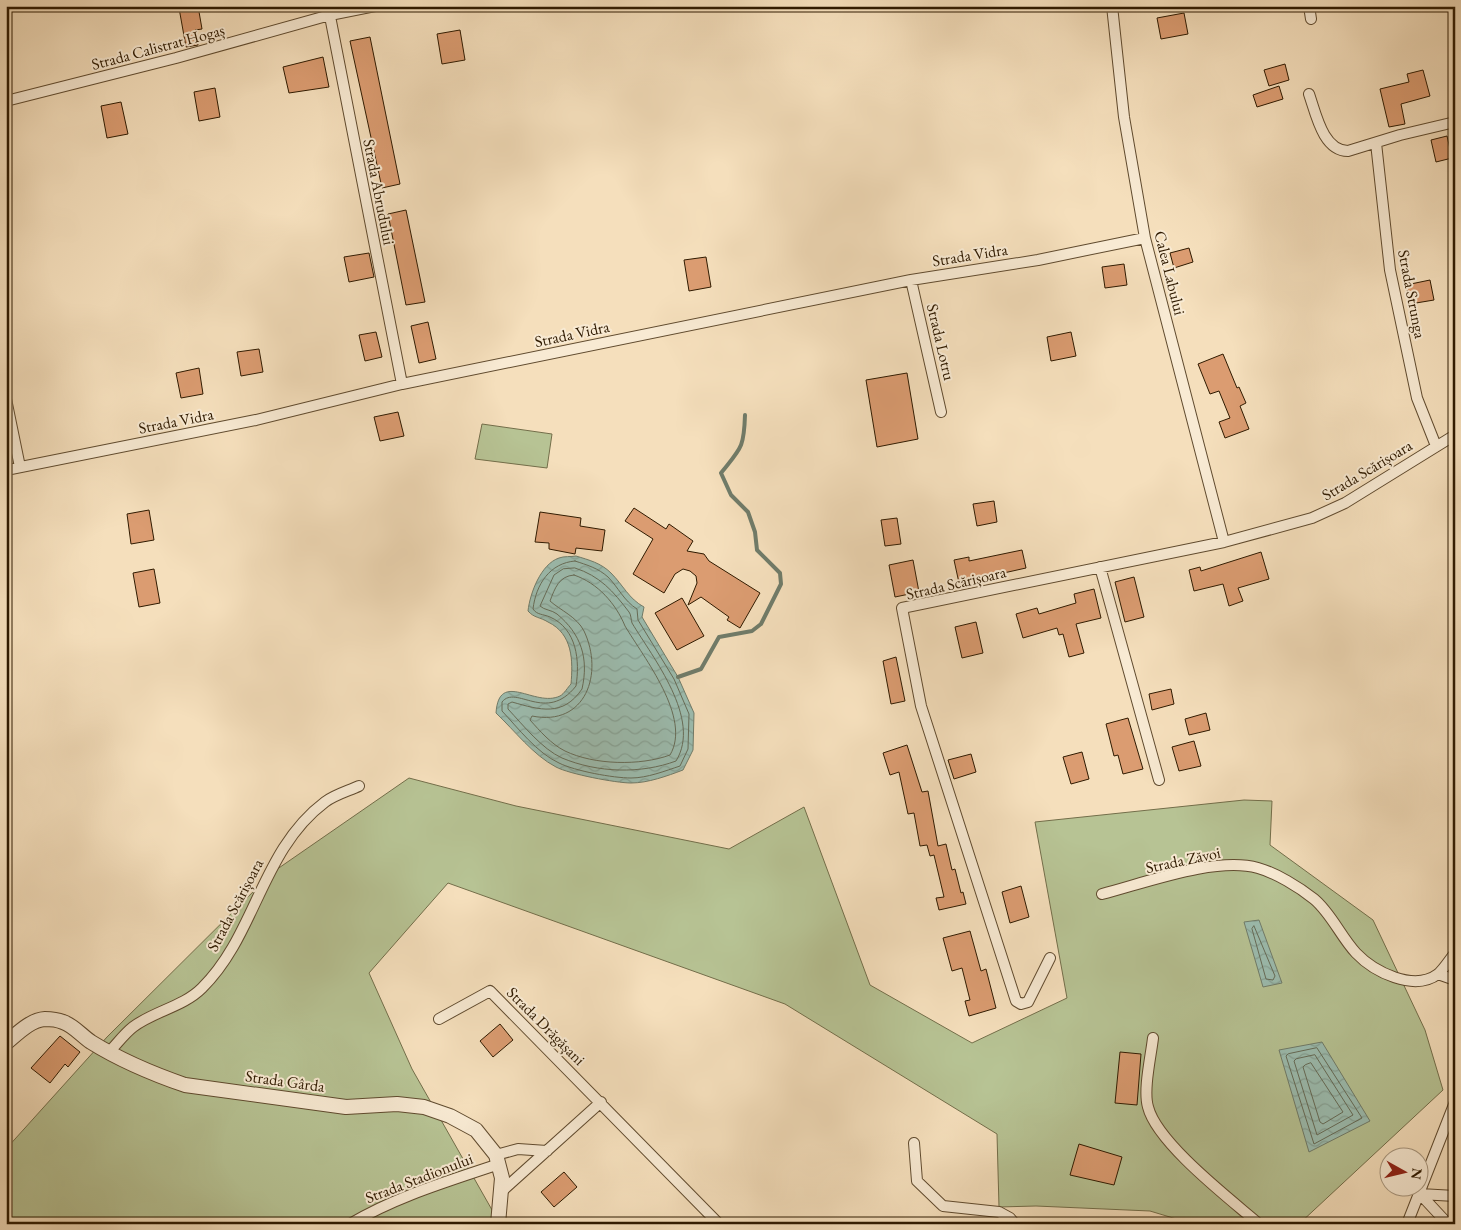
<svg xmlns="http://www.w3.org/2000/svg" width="1461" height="1230" font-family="'EB Garamond',serif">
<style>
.green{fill:#b7c394;stroke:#736e4a}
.water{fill:url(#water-waves);stroke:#707c6a}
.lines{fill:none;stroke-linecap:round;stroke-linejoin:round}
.shore{stroke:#666c58;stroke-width:1}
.stream{stroke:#707c6a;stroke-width:4}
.building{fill:#db9c71;stroke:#2f1a00}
.minor-casing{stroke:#604b2f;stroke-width:12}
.tertiary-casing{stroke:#604b2f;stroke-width:16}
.minor{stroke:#f8ead3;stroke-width:10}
.tertiary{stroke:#f8ead3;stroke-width:14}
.labels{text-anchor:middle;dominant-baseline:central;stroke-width:4;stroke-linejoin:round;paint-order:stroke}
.street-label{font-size:16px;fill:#2f1a00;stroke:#f8ead3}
</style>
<defs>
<pattern id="water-waves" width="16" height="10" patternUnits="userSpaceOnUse" patternTransform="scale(1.25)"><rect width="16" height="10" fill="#9cbdb0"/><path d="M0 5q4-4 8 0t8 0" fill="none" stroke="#87a296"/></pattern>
</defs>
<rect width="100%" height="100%" fill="#f5dfbc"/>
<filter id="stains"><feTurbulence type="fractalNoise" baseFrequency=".004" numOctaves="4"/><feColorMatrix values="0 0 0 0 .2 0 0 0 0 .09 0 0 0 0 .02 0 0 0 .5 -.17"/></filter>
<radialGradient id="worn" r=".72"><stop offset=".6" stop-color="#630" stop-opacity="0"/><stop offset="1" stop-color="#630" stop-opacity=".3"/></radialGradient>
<path class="green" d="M482,424L552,434L547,468L475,459Z
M409,778L516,806L729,849L804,807L870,985L972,1043L1067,998L1035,822L1244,800L1272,801L1270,845L1373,920L1425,1030L1443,1090L1299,1224H1193L1150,1211L1036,1206L999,1207L997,1134L785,1004L448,883L369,973L412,1069L500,1224H6V1149L107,1037L273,872Z"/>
<path class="water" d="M576,556C589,560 601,563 611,573C623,585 629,599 644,607L642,617L678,677L694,713L693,750L683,770C667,776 648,783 631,783C616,783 569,774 556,767C533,755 515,731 496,713C499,669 535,708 560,696C564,694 568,687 571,684C573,661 573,634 548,622C540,617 534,618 528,611C530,593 541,564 559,558C564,556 571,557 576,556Z
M1259,920L1282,983L1263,987L1244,922Z
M1322,1042L1370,1121L1309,1152L1279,1050Z"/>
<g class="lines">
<path class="shore" d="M575,561C587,565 598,568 608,577C618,587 624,601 637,609L638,620L674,679L689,714L688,749L680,766C665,771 647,778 631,778C613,778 575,771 559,763C537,753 518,728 502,711V702C516,684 546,724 576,686C580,661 577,629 550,617C543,614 537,615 533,609C536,584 550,563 575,561Z
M575,568C600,576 613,591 629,612C631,614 631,620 632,623C653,658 702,719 676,761C641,774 598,773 562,758C542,749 523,725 508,709V704L512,702C540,710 563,717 582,689C589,658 581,634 557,614C552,610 544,610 540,606L554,575L563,569Z
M574,575C598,583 616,604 625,626C644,658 692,718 670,755C640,766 594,765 565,751C551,744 540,731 530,720L532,716C586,727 604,673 584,631C577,617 560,610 550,601C555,588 559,576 574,575Z
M1254,926L1275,976L1273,980L1266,979L1252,929Z
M1317,1048L1362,1118L1314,1144L1286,1056L1288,1054Z
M1315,1055L1353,1115L1317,1135L1294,1061L1296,1059Z
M1311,1063L1343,1112L1323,1124L1320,1122L1303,1067L1305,1065Z"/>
<path class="stream" d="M678,677L701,669L719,637L752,631L761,624L781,584L780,573L757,550L755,532L748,512L731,495L721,473C741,448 744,448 745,415"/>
</g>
<path class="building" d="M198,6L202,29L195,30L198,45L186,47L179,8Z
M1184,13L1188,34L1161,39L1157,18Z
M460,30L465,60L442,64L437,34Z
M370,37L400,184L382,188L350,41Z
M323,57L329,87L289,93L283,67Z
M1285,64L1289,80L1269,86L1264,70Z
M1423,70L1430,96L1401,104L1405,124L1389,127L1380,89L1409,82L1407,74Z
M1279,86L1283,99L1257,107L1253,95Z
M215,88L220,117L199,121L194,92Z
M121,102L128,134L107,138L101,106Z
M1447,136L1452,158L1436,162L1431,140Z
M406,210L425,302L406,305L388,214Z
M1189,248L1193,262L1174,268L1170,253Z
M369,253L374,277L349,282L344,257Z
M706,257L711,287L689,291L684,260Z
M1124,264L1127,285L1105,288L1102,267Z
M1430,280L1434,300L1410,304L1406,285Z
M428,322L436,359L419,363L411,326Z
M376,332L382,357L365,361L359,335Z
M1071,332L1076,356L1051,361L1047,337Z
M259,349L263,372L241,376L237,352Z
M1223,354L1237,388L1239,387L1246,403L1240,406L1249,429L1225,438L1219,422L1230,418L1219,391L1210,394L1198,364Z
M199,368L203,394L181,398L176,373Z
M907,373L918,439L877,447L866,380Z
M398,412L404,436L380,441L374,417Z
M994,501L997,522L977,526L973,504Z
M634,508L666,529L669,524L693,541L687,551L704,554L709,561L760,593L740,628L727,620L729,617L701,597L688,605L697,583L696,576L690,571L683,569L675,574L664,593L633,574L653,539L625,521Z
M149,510L154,540L131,544L127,514Z
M540,512L581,518L580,526L605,530L602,551L576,548L575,554L549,549V543L535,542Z
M897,518L901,544L885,546L881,520Z
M1022,550L1026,568L959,583L954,560L969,557V561Z
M1261,552L1269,579L1238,588L1243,601L1229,606L1223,584L1194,591L1189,570L1200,567L1201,571Z
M913,560L919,592L895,597L889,565Z
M154,569L160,603L139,607L133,573Z
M1134,577L1144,617L1125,622L1115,582Z
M1094,589L1101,618L1076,624L1084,653L1069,657L1063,634L1059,635L1057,628L1023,638L1016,614L1037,608L1039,614L1076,603L1074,594Z
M682,598L704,636L677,650L655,613Z
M976,622L983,653L962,658L955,627Z
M896,657L905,701L891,704L883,661Z
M1171,689L1174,704L1152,710L1149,694Z
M1206,713L1210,730L1189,735L1185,719Z
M1128,718L1143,769L1123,774L1118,755L1114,756L1106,724Z
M1194,741L1201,766L1179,771L1172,747Z
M907,745L922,792L928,791L938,846L946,844L952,870L955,869L961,893L963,892L966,904L939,910L936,898L944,897L934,855L930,856L927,845L920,846L914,813L908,814L899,772L890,775L883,753Z
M1082,752L1089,779L1071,784L1063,757Z
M971,754L976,772L954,779L948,760Z
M1021,886L1029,917L1010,923L1002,892Z
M970,931L981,971L986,969L996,1008L969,1016L965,1001L970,1000L962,968L952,971L943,938Z
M500,1024L513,1040L493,1057L480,1041Z
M60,1036L80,1052L68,1067L65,1064L50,1083L31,1068Z
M1120,1052L1141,1054L1137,1105L1115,1103Z
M1079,1144L1122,1157L1114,1185L1070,1175Z
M564,1172L577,1187L554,1207L541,1192Z"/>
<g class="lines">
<defs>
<path id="minor" d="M328,6L402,384
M1112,6L1124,117L1145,238L1224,542
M1309,6L1311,19
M1309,94C1316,114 1323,151 1348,151L1400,135L1455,122
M6,101L176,58L330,15L375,6
M1376,143L1390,270L1417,398L1436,446
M911,280L941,412
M6,399L20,467
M6,470L256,420L402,384L911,280L1038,260L1145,238
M1100,567L1159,780
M1102,894C1145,883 1216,856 1258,868C1276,873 1299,887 1314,899C1331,913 1341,937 1356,953C1374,972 1414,992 1438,974C1444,969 1450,959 1455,953
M1050,958L1028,1002L1021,1004L1016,1001L921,706L902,608L1224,542L1312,518L1345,503L1455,435
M1438,974L1455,980
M439,1019L490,991L719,1224
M1153,1038C1151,1056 1143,1090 1148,1107C1157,1143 1230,1199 1259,1224
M109,1052C117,1044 124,1034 133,1027C154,1011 183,1007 202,988C256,935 261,850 325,802C334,795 348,791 359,786
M914,1143L917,1181L943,1206L999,1212L1010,1218L1015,1224
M496,1155L518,1149L547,1151
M502,1191L601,1102
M1420,1194L1448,1224
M1420,1194L1455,1196
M350,1224C397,1196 449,1181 499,1164
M1083,1224H1108
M1407,1224L1455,1102"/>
<path id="tertiary" d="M6,1043C17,1034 30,1020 45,1019C50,1019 58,1020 63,1022C73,1025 82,1036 91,1042C120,1060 153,1074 185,1085L346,1107L397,1104L424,1107L450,1116L476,1130L496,1155L502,1178L498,1224"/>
</defs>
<use href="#minor" class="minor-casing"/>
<use href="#tertiary" class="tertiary-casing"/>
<use href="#minor" class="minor"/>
<use href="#tertiary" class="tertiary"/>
</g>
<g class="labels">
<g class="street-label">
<text transform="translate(158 47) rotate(-15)">Strada Calistrat Hogaș</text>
<text transform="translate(379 192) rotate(79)">Strada Abrudului</text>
<text transform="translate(970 255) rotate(-9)">Strada Vidra</text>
<text transform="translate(1170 273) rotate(76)">Calea Labului</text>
<text transform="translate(1412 294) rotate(79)">Strada Strunga</text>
<text transform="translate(572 334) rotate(-12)">Strada Vidra</text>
<text transform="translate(941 342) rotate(77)">Strada Lotru</text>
<text transform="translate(176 421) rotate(-11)">Strada Vidra</text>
<text transform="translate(1367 470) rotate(-31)">Strada Scărișoara</text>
<text transform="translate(956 583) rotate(-13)">Strada Scărișoara</text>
<text transform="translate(1183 860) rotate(-12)">Strada Zăvoi</text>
<text transform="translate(235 905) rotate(-62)">Strada Scărișoara</text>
<text transform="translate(546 1026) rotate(45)">Strada Drăgășani</text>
<text transform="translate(285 1081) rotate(8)">Strada Gârda</text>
<text transform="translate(419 1178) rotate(-21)">Strada Stadionului</text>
</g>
</g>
<rect width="1461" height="1230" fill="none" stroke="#f5dfbc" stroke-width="25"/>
<rect x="8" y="8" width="1446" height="1215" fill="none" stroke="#2f1a00" stroke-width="2.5"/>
<rect x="12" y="12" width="1436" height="1205" fill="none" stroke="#2f1a00"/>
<g transform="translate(1404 1172) rotate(98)"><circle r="24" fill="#f8ead3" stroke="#a8977f"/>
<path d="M0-4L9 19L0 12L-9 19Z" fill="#8f2418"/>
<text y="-8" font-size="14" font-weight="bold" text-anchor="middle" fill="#2f1a00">N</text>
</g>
<rect width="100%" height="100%" filter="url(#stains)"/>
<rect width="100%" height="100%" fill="url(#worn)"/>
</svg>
